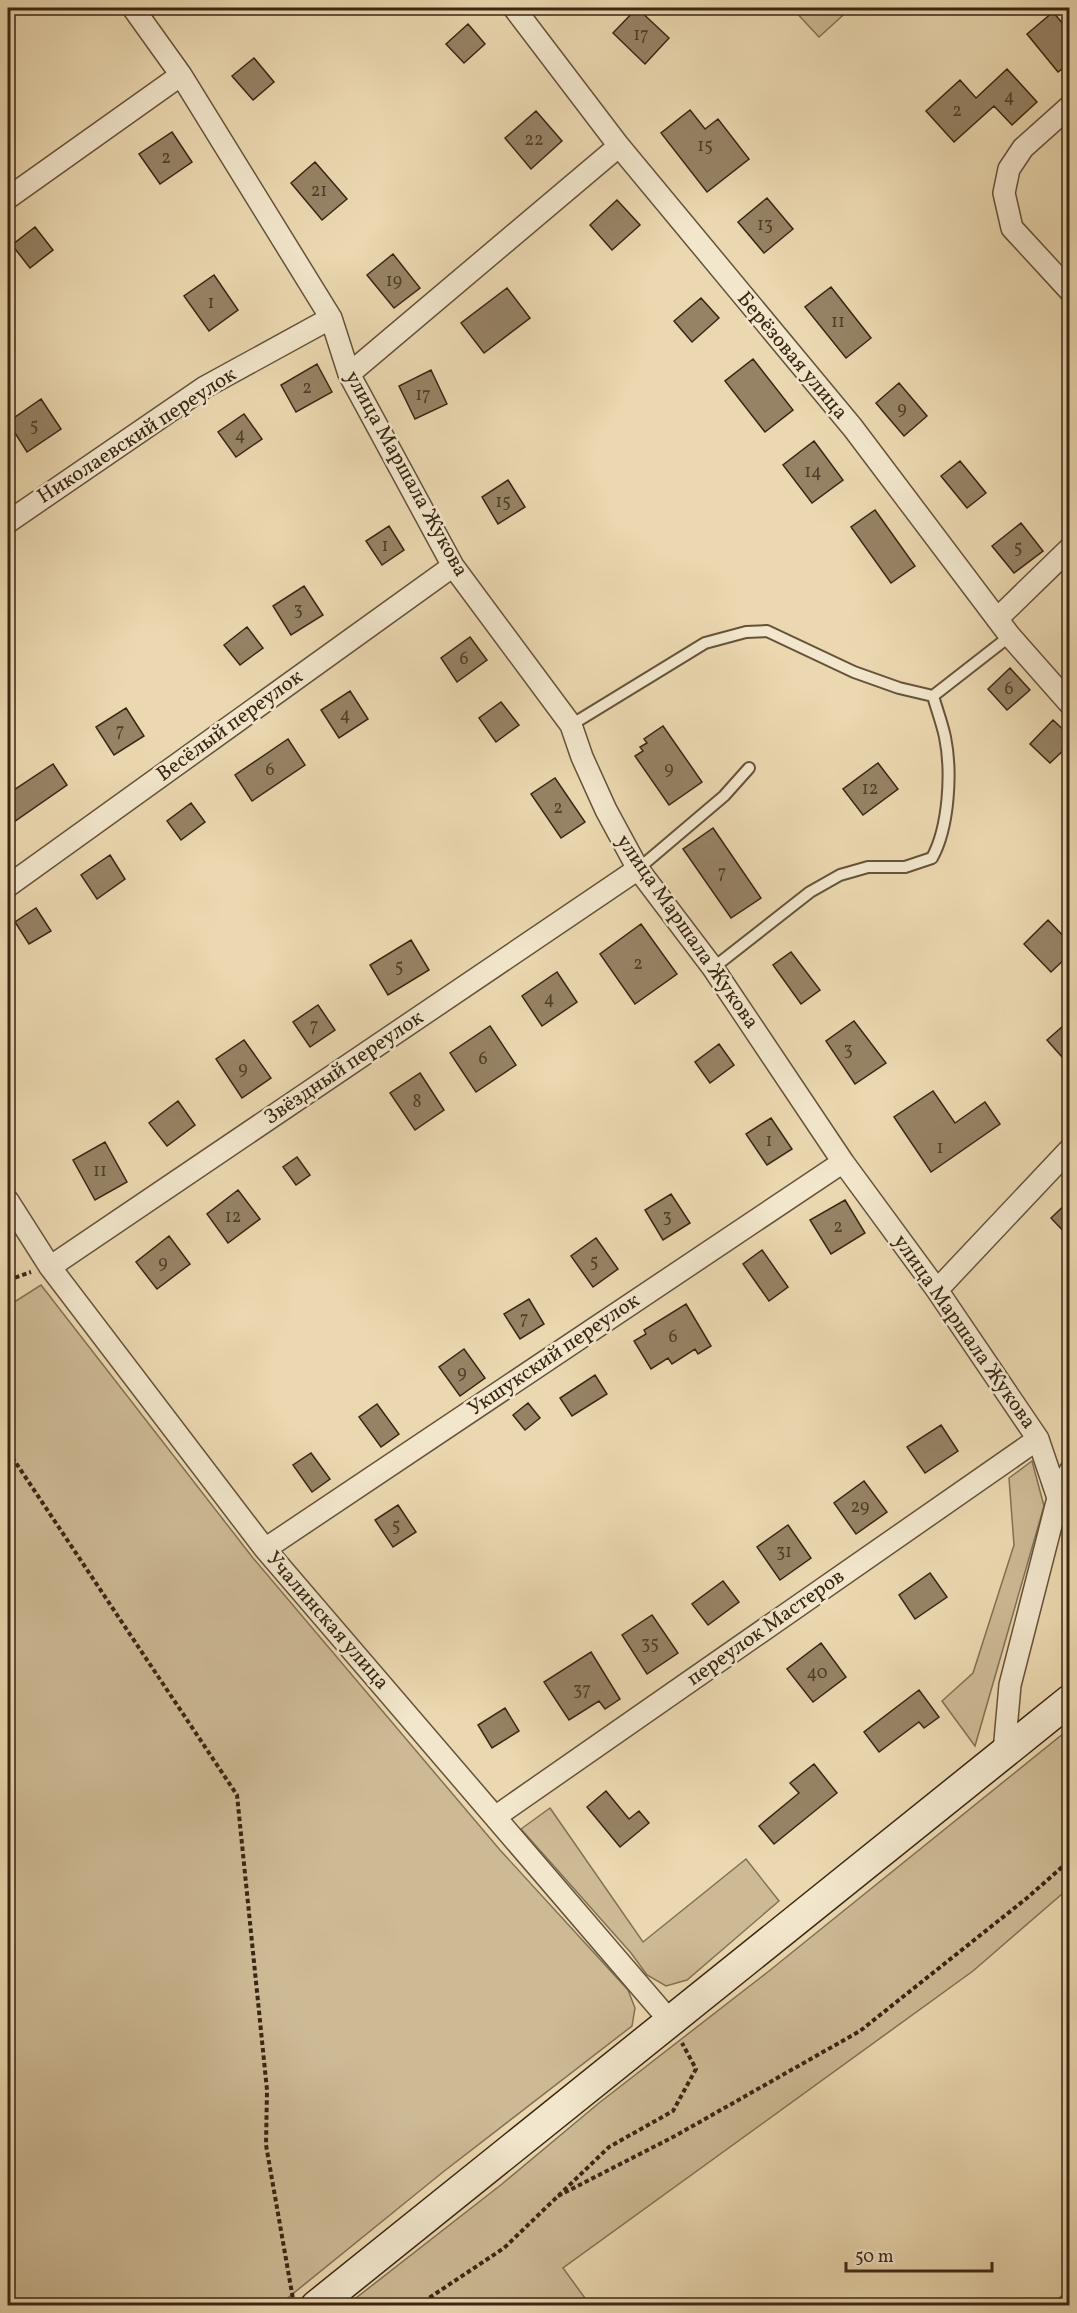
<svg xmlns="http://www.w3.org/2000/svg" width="1077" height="2313" font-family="Vollkorn,serif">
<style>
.green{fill:#cdba95;stroke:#837054;stroke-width:1.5}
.building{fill:#968365;stroke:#392613;stroke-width:1.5}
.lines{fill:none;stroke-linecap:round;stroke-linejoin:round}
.service-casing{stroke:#66523a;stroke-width:14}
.minor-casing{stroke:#66523a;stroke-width:24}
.secondary-casing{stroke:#392613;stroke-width:33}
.path{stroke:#392613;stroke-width:4;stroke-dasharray:4.5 3;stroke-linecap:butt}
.service{stroke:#f2e6cc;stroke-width:10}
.minor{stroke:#f2e6cc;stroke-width:21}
.secondary{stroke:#f2e6cc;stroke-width:30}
.labels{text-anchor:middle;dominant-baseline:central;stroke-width:5;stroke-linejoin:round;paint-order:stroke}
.number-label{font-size:18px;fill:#503d28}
.street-label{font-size:21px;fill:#392613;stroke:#f2e6cc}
</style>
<rect width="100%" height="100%" fill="#ebd8b0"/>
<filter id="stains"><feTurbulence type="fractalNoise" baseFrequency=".00333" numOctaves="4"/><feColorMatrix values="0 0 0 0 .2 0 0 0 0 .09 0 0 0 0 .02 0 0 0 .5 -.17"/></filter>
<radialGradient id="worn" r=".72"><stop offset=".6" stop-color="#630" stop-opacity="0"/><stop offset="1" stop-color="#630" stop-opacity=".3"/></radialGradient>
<path class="green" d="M792,8H851L819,37Z
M41,1285L253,1558L500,1850L628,1990L635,2008L632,2026L443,2172L279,2305H8V1306Z
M1032,1461L1044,1506L975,1746L942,1701L973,1673L1014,1545L1009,1478Z
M1069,1729V1888L973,1971L563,2268L590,2305H347L502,2184L599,2103L769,1971Z
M550,1808L643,1942L746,1859L779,1901L687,1980L666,1986L647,1975L631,1953L521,1829Z
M1069,2290V2305H1050Z"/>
<path class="building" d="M637,8L669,38L645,64L613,33Z
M1053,12L1070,32V63L1058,72L1027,34Z
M468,24L485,44L464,63L446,44Z
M254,58L274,82L253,100L232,76Z
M1007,69L1037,102L1012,125L994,106L954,142L926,111L960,80L976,98Z
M690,110L705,129L718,119L749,159L707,192L661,133Z
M536,111L562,141L531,169L505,138Z
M172,132L192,162L160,184L139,154Z
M315,162L347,199L322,220L291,183Z
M767,198L793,229L764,253L738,222Z
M617,200L640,225L612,250L590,225Z
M35,227L53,250L30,268L12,245Z
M393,254L420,288L394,308L367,275Z
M214,275L238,310L209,331L184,296Z
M831,287L871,338L846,358L805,307Z
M507,288L530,318L484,353L461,323Z
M701,298L719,318L692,342L674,321Z
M753,359L793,410L765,432L725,381Z
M317,364L332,392L296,412L281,385Z
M431,370L447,404L415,419L399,386Z
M899,383L927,416L904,436L876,403Z
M41,399L61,429L27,452L8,422Z
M244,414L262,439L236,457L218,432Z
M814,441L843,480L812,503L783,465Z
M960,461L986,493L967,508L941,476Z
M508,480L525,507L498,524L482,497Z
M875,510L915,566L891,583L851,527Z
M1021,523L1043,551L1014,573L992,546Z
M389,526L404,550L382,565L366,541Z
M304,586L323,615L291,635L273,606Z
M247,627L263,648L240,665L224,645Z
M470,637L487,660L457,682L441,658Z
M1010,668L1030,690L1007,710L988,689Z
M350,691L368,719L339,738L321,710Z
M501,702L519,725L496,742L479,718Z
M126,708L144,736L114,755L96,727Z
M1053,720L1070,736V744L1050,763L1030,744Z
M663,726L702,782L669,805L635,756L643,751L640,747L647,743L644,739Z
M288,739L305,765L252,801L235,775Z
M878,763L898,789L863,815L843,789Z
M53,764L67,785L8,826V794Z
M555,778L585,822L561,838L531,794Z
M191,803L205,822L181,840L167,821Z
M713,828L761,898L731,918L683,849Z
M110,855L125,879L97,899L81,875Z
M36,908L51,931L29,944L15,922Z
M1048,920L1070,943V954L1051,972L1024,944Z
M641,924L677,974L635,1004L600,954Z
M411,940L429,970L388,995L370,965Z
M791,952L820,990L801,1004L773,965Z
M557,972L577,1002L542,1026L522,996Z
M318,1005L335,1030L310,1047L293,1022Z
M1070,1020V1066L1047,1040Z
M854,1021L886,1063L855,1084L826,1041Z
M490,1026L516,1065L476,1092L450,1053Z
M244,1040L271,1078L242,1098L216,1059Z
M719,1044L734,1065L710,1083L695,1062Z
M420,1073L444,1110L415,1130L390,1093Z
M933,1091L955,1123L985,1102L1000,1124L931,1172L894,1117Z
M178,1101L195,1125L167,1146L149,1123Z
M771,1118L792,1149L767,1165L746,1134Z
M105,1142L127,1182L95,1200L73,1160Z
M297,1157L310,1175L296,1185L283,1167Z
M238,1190L260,1219L228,1243L207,1214Z
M671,1194L690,1223L663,1240L645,1210Z
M845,1200L865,1233L831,1254L810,1220Z
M1070,1200V1238L1051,1218Z
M169,1236L190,1264L157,1289L136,1262Z
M596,1238L618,1269L593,1287L571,1256Z
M762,1250L788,1287L769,1301L743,1264Z
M529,1299L544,1324L520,1339L504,1314Z
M686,1304L711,1346L698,1354L695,1349L672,1364L668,1358L651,1369L634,1341L646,1334L644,1330Z
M464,1349L485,1378L460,1396L439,1367Z
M595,1375L607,1394L572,1416L560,1398Z
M528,1403L540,1418L525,1430L513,1415Z
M377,1404L399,1434L381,1447L359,1417Z
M941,1425L958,1451L925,1473L907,1447Z
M311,1453L330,1479L312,1492L293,1465Z
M864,1481L887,1512L856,1534L834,1503Z
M398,1505L416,1532L393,1547L375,1520Z
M788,1525L811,1558L780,1580L757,1547Z
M930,1573L947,1597L915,1619L899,1595Z
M723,1581L739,1602L708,1625L692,1604Z
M652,1615L678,1653L647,1674L622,1635Z
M821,1643L846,1677L813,1702L787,1669Z
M591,1652L620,1699L605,1709L599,1701L569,1720L544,1682Z
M919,1690L939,1717L924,1728L919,1722L879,1752L864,1732Z
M505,1708L519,1731L492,1748L478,1725Z
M814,1764L837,1793L774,1844L759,1826L799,1793L790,1783Z
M606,1791L629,1819L639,1811L649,1823L620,1847L587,1807Z"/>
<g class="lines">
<defs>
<path id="service" d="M571,725L705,643L746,632L767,631L854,672L899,688L933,696
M638,869L724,796L749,768
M713,968L810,892L840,875L868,867H905L932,858C949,827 952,772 945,737C942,723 937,710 933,696L1010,636"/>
<path id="minor" d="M133,8L181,75L331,318L349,374L453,566L571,725L582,757L606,810L638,869L713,968L843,1162L937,1290L1038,1439L1058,1498L1010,1685L1004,1752
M514,8L619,146L853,428L1010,636L1070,704
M1070,106L1023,148L1009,169L1004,193L1012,228L1070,291
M8,198L181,75
M349,374L619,146
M8,522L205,387L331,318
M997,619L1070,548
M8,886L453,566
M8,1201L50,1267L265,1549L670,2021
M50,1267L638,869
M937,1290L1070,1149
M1058,1498L1070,1471
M265,1549L843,1162
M495,1817L1038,1439"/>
<path id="secondary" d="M316,2306L1070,1700"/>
</defs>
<use href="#service" class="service-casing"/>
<use href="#minor" class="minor-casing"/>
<use href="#secondary" class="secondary-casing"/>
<path class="path" d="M8,1280L31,1272
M8,1451L237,1795L267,2090L266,2145L293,2299
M558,2196L675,2136L860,2031L1027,1898L1070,1860
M417,2306L504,2248L609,2147L673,2111L696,2069L682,2043"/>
<use href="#service" class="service"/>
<use href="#minor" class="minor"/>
<use href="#secondary" class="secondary"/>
</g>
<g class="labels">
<g class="number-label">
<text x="641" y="35">17</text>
<text x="1009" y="97">4</text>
<text x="957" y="111">2</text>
<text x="534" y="140">22</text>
<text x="705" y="146">15</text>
<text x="166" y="158">2</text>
<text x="319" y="191">21</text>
<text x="765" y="225">13</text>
<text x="394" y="281">19</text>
<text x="211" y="303">1</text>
<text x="838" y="322">11</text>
<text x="307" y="388">2</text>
<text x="423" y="395">17</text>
<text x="902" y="409">9</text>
<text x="34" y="426">5</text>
<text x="240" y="435">4</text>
<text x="813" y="472">14</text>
<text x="503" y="502">15</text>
<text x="385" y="546">1</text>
<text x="1018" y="548">5</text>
<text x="298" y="610">3</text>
<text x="464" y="659">6</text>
<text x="1009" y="689">6</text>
<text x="345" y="715">4</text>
<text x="120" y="731">7</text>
<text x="669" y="769">9</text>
<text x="270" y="770">6</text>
<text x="870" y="789">12</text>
<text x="558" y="808">2</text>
<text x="722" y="873">7</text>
<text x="638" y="964">2</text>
<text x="399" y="967">5</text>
<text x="549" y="999">4</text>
<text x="314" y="1026">7</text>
<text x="848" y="1050">3</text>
<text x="483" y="1059">6</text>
<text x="243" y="1069">9</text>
<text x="417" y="1102">8</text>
<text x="769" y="1141">1</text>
<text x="940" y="1148">1</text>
<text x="100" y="1171">11</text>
<text x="233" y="1217">12</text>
<text x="667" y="1217">3</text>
<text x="838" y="1227">2</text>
<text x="594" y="1262">5</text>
<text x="163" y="1263">9</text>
<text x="524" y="1319">7</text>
<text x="673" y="1337">6</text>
<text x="462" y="1373">9</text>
<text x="860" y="1507">29</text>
<text x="396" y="1526">5</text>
<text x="784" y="1552">31</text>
<text x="650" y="1644">35</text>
<text x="817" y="1673">40</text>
<text x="582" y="1690">37</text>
</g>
<g class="street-label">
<text transform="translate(792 356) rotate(50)">Берёзовая улица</text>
<text transform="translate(137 436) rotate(-33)">Николаевский переулок</text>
<text transform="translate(406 474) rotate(61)">улица Маршала Жукова</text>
<text transform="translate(230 726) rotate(-36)">Весёлый переулок</text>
<text transform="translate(687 932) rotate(55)">улица Маршала Жукова</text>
<text transform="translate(344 1068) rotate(-34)">Звёздный переулок</text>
<text transform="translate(964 1332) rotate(55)">улица Маршала Жукова</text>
<text transform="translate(554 1355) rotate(-34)">Укшукский переулок</text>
<text transform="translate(327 1621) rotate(49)">Учалинская улица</text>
<text transform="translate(766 1628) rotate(-35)">переулок Мастеров</text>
</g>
</g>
<rect width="1077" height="2313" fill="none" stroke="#ebd8b0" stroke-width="30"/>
<rect x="9" y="9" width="1059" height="2295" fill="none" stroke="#392613" stroke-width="3"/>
<rect x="15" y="15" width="1047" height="2283" fill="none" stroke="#392613" stroke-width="1.5"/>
<path d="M846 2262v9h146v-9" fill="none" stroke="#392613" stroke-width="3"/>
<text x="855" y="2262" font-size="18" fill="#392613" stroke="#f2e6cc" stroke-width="4.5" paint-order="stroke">50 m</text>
<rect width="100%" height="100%" filter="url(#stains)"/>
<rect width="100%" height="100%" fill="url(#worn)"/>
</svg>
